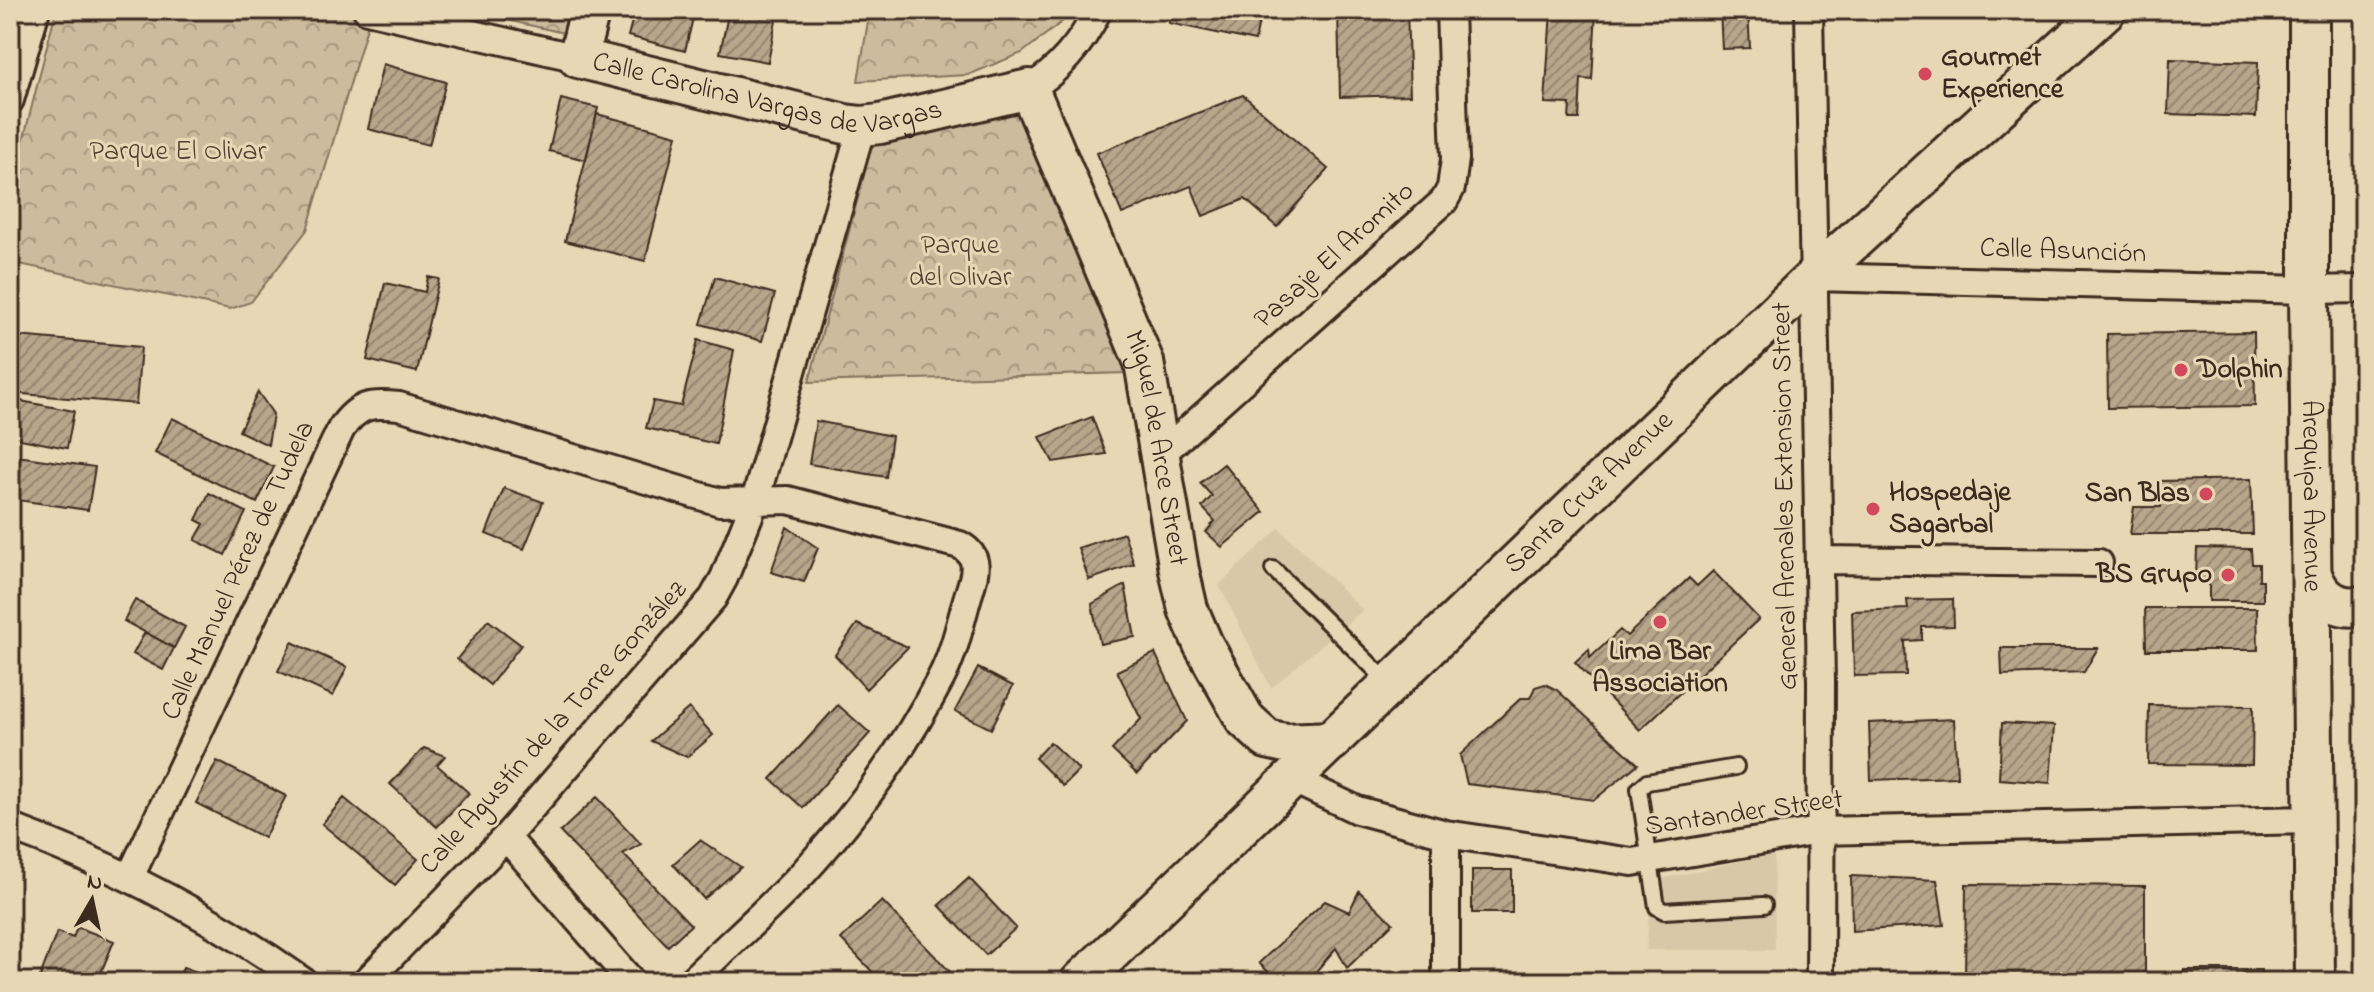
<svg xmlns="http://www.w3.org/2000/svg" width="2374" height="992" font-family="'Indie Flower',sans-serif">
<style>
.built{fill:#d9c8a7}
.park{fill:url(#park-crowns);stroke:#84725d;stroke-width:2}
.building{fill:url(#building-hatch);stroke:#3b2a1e;stroke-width:2}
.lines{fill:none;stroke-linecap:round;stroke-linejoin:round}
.lane-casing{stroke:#3b2a1e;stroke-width:20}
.street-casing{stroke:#3b2a1e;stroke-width:32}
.secondary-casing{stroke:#3b2a1e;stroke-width:44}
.lane{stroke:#e8d7b4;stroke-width:14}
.street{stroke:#e8d7b4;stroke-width:26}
.secondary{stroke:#e8d7b4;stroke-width:38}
.poi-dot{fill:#d1495b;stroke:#e8d7b4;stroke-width:3}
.labels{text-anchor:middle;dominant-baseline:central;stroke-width:6;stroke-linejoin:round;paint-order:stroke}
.poi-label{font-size:28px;font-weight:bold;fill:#3b2a1e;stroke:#e8d7b4;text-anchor:start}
.street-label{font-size:28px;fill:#3b2a1e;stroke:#e8d7b4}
.park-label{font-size:28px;fill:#514031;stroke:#e8d7b4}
</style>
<defs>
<pattern id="park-crowns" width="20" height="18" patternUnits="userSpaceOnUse" patternTransform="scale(2)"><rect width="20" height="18" fill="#ccbb9c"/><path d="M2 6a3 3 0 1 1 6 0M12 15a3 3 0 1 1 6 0" fill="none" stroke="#a7987f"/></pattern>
<pattern id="building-hatch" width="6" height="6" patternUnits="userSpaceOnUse" patternTransform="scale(2)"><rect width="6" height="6" fill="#b7a68a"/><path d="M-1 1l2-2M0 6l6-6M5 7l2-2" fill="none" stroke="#968770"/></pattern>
</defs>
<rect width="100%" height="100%" fill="#e8d7b4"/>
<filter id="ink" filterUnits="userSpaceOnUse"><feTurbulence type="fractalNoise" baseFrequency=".0125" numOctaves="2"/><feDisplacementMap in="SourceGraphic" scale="16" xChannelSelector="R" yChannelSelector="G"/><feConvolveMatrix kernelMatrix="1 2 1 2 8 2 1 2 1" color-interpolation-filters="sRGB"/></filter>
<g filter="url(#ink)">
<path class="built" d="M1279,528L1363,610L1271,688L1219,585Z
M1774,854L1775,950H1646L1652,881Z"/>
<path class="park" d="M56,10H372L307,230L251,302L230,309L10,262V193Z
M463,10H571L564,33Z
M870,10H1077L1022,53L968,75L858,81Z
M1024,108L1126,373L809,382L876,130Z"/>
<path class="building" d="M635,10H695L685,51L628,36Z
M729,10H778L768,62L720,53Z
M1171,10H1252L1261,12L1255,41L1169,23Z
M1338,10H1407L1410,95L1340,97Z
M1551,10H1596L1592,80L1581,79L1579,119H1569L1570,104L1545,103Z
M1720,10H1748L1750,48L1722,49Z
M2170,59L2258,62L2256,117L2168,114Z
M383,64L446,82L429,145L368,129Z
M1243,95L1328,169L1277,227L1245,199L1203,216L1191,186L1122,214L1097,153Z
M561,99L598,108L586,160L549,151Z
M597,114L677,135L645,261L565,241Z
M428,277L439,279L417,372L367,360L385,283L425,292Z
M715,277L775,294L762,341L701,324Z
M2254,332L2255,406L2108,408L2107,334Z
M17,336L141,347L136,404L12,393Z
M698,340L734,350L716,444L646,428L653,401L681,406Z
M258,392L273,414L268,445L239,431Z
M10,399L74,411L67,448L10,437Z
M1092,417L1106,454L1053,462L1040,437Z
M172,418L274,467L257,503L155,453Z
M816,421L892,436L886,477L809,464Z
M10,455L95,467L88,510L10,499Z
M1224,464L1264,512L1222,547L1206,532L1215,521L1202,507L1212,496L1200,483Z
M2251,479L2253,534H2130L2134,507H2161L2160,481Z
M504,488L543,502L524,549L486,534Z
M209,493L246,512L225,555L195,540L204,524L196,520Z
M787,527L818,548L804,582L771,572Z
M1124,533L1134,564L1089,580L1078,548Z
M2197,548L2251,549L2252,564H2259V580H2263V601H2209V579H2196Z
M1713,571L1759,619L1640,730L1575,662L1589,649L1590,658L1620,630L1627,636L1689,578L1697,586Z
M1125,585L1135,637L1100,644L1092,604Z
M1953,599L1954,626L1922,627V640L1905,641L1906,675L1854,676L1852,611L1908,609L1907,600Z
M135,600L185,627L174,648L124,621Z
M2145,608H2257L2258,650H2146Z
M488,620L521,645L490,685L457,659Z
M857,624L908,647L866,689L835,655Z
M145,632L174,648L163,670L133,654Z
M292,642L347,667L333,696L278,671Z
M2001,648H2098L2084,672L2002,675Z
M1155,653L1187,721L1137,774L1112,750L1141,719L1117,671Z
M978,668L1013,686L991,729L955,711Z
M1545,684L1557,690L1638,764L1594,800L1467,784L1460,755L1521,698H1530L1535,687Z
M838,705L870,733L803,808L771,779Z
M2149,705L2253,706L2252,765L2148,764Z
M689,708L713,735L687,757L651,741Z
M1954,719L1957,777L1871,780L1869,723Z
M2002,723L2054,726L2050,783L1999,779Z
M1050,742L1079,770L1063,786L1035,758Z
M424,748L445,756L437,765L469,793L437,827L390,784Z
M217,761L286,796L264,838L196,803Z
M597,797L641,844L623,854L691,925L668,946L560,832Z
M344,798L418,859L395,885L322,824Z
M700,840L741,867L704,899L673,864Z
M1472,870H1512V913H1472Z
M1851,876L1937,880L1944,925L1852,931Z
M969,878L1016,928L986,955L939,905Z
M1966,884L2145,886V982H1965Z
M1359,891L1393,923L1347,968L1336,948L1307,982H1279L1259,963L1325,901L1349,912Z
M882,901L958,980L882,982L841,939Z
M77,927L114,941L97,982H38L57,932L73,938Z
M183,967L225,982H178Z
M2184,970H2261V982H2184Z
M540,972L549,982H534Z
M1478,976H1503V982H1478Z"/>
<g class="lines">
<defs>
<path id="lane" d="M1273,569L1390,684
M1736,767L1647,782L1639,789L1657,907L1664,911L1764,905"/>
<path id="street" d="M367,10L578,58
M1809,10L1821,682L1820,982
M1029,89C1060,70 1082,43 1098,10
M10,100L36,10
M1814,277L2309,290L2364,289
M1160,455L1444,201L1451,188L1455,159L1450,10
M1820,560L2099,563
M1292,779L1357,810L1446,834L1632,862L1819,831L2313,820
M10,827C115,866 213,917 304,982
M1446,834V982
M506,837L632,982
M130,877L341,429C358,404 371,403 399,406L720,502L788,500L960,545C985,559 972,580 966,603C959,629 953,655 941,678C905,747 856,815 804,872C768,910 728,945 690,982
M366,982L506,837L713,598L724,578L755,501L862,126"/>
<g id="secondary">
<path id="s1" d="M590,10L578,58L845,124L862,126L880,124L1029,89L1144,362L1179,570L1188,609L1203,644L1245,719L1267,739L1285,743L1332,741"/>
<path id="s2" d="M2309,10V290L2315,982"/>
<path d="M2313,577C2322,600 2341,611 2364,605"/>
<path id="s3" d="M1080,982L1814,277L2106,10"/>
</g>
</defs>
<use href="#lane" class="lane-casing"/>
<use href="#street" class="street-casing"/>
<use href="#secondary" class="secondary-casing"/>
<use href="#lane" class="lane"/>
<use href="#street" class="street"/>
<use href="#secondary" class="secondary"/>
</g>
</g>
<g class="poi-dot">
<circle cx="1925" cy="74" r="8"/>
<circle cx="2181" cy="370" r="8"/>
<circle cx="2206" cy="494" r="8"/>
<circle cx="1873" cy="509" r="8"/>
<circle cx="2228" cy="575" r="8"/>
<circle cx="1660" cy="622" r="8"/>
</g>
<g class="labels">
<g class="poi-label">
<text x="1941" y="58">Gourmet<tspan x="1941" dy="32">Experience</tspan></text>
<text x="2197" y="370">Dolphin</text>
<text x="1889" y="493">Hospedaje<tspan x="1889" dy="32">Sagarbal</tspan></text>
<text x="2190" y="494" text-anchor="end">San Blas</text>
<text x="2212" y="575" text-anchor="end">BS Grupo</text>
<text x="1660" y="652" text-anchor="middle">Lima Bar<tspan x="1660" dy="32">Association</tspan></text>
</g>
<g class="street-label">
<text stroke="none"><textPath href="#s1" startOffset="244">Calle Carolina Vargas de Vargas</textPath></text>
<text transform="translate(2063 252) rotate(2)">Calle Asunción</text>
<text transform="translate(1335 256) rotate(-42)">Pasaje El Aromito</text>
<text stroke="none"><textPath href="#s1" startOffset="896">Miguel de Arce Street</textPath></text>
<text stroke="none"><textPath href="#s3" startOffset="706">Santa Cruz Avenue</textPath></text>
<text transform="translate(1786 496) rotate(-91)">General Arenales Extension Street</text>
<text stroke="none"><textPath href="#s2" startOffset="486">Arequipa Avenue</textPath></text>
<text transform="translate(239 571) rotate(-65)">Calle Manuel Pérez de Tudela</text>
<text transform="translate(554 728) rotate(-48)">Calle Agustín de la Torre González</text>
<text transform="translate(1744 814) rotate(-8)">Santander Street</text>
</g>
<g class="park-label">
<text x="178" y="152">Parque El Olivar</text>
<text x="960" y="246">Parque<tspan x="960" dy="32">del Olivar</tspan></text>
</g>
</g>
<rect width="2374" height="992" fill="none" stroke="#e8d7b4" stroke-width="40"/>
<rect x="20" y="20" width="2334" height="952" fill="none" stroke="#3b2a1e" stroke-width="3" filter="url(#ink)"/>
<g transform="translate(92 900) rotate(9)" stroke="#e8d7b4" stroke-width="6" paint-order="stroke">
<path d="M0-6L14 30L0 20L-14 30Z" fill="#3b2a1e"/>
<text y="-12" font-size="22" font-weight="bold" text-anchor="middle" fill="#3b2a1e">N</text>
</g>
</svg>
